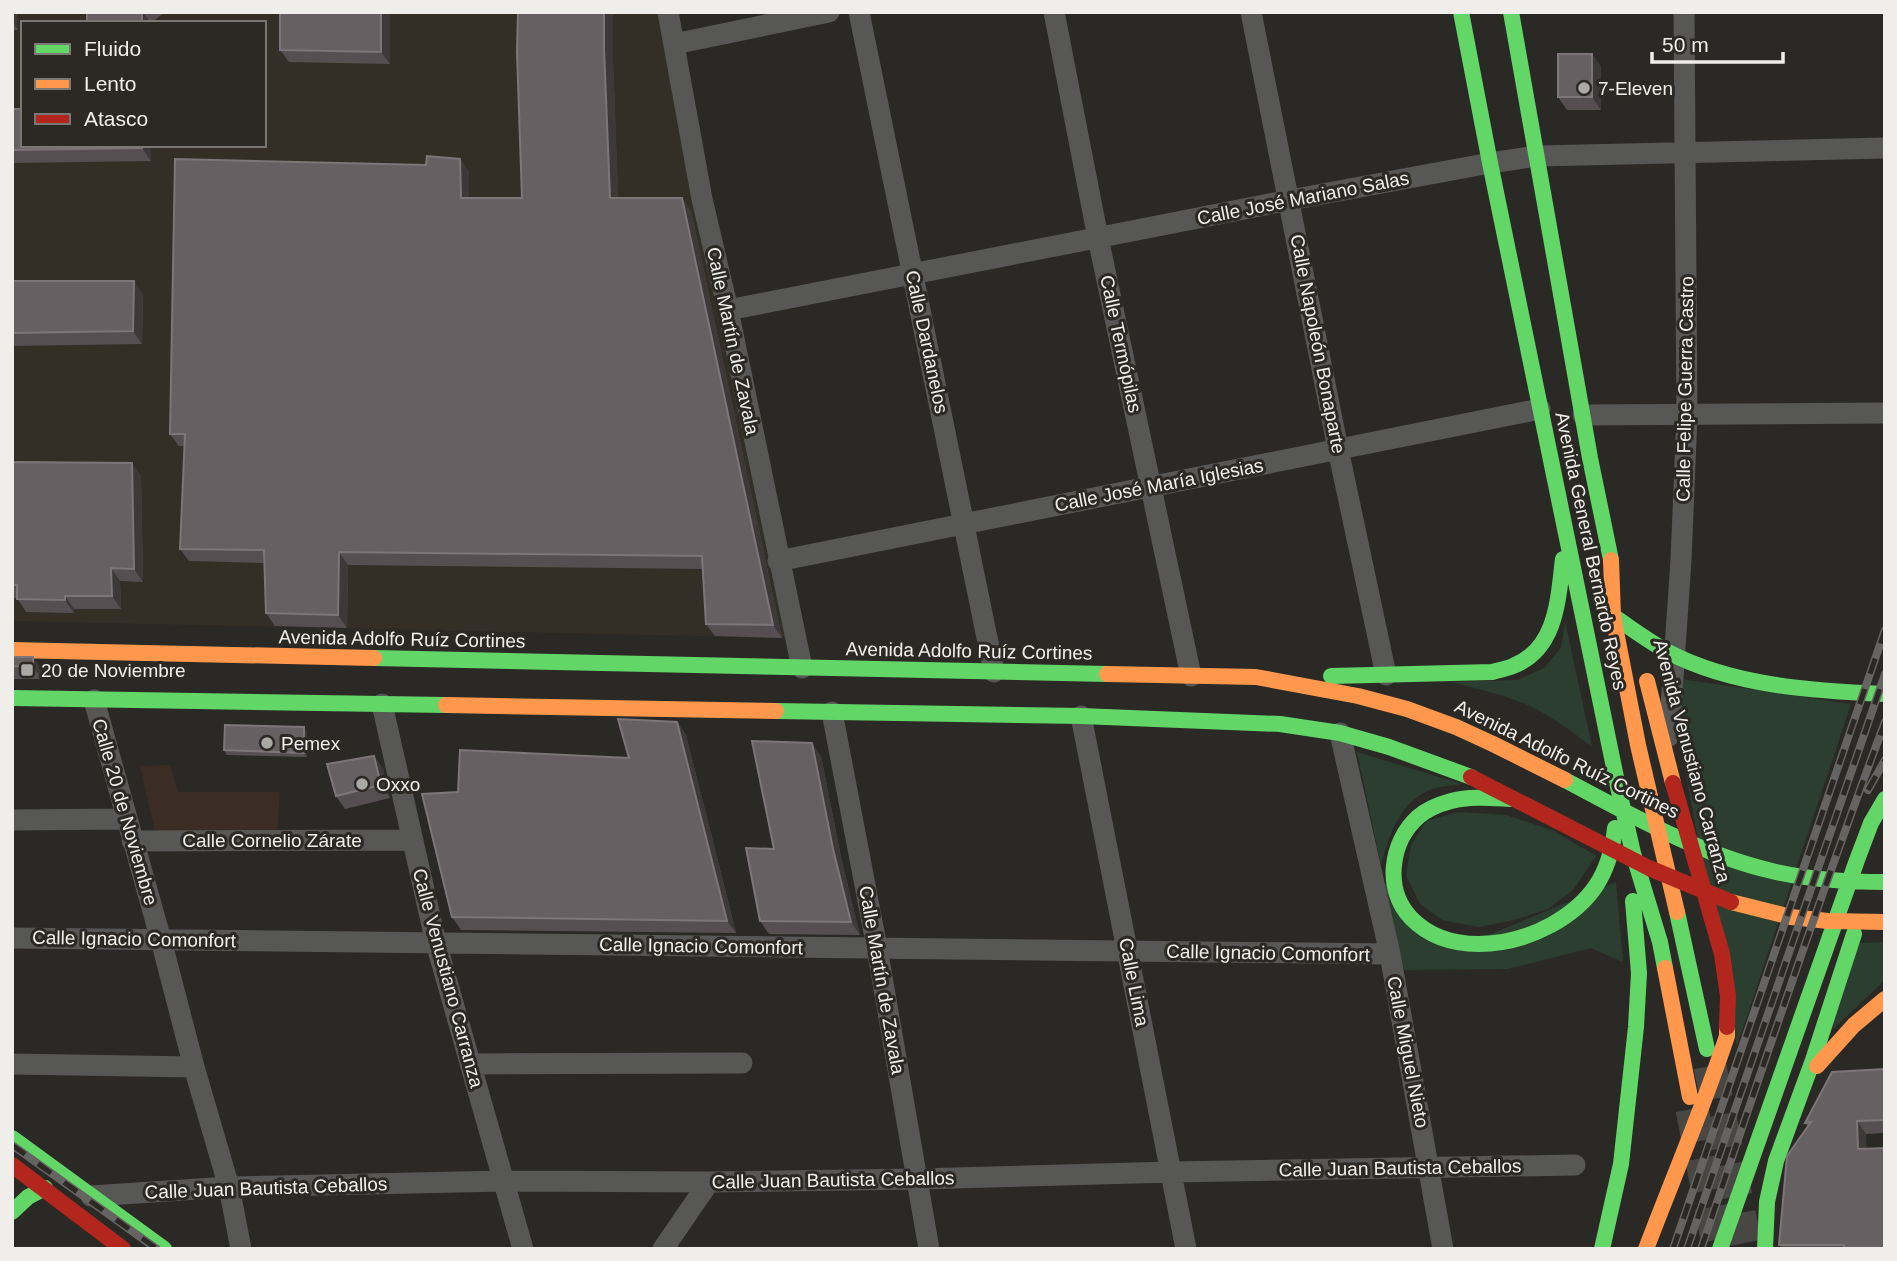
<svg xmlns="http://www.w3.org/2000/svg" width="1897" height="1261" font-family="Helvetica,sans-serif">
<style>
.commercial{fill:#3b2d23}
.built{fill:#342f26;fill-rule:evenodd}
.green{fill:#2c3e30}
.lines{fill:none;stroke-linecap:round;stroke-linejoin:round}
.primary-tunnel{stroke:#484744;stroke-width:33;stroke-dasharray:33 17;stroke-linecap:butt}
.street{stroke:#575756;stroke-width:21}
.fast{stroke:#63d668;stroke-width:16}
.slow{stroke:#ff974d;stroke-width:16}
.jam{stroke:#b3261e;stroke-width:16}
.rail-casing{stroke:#666462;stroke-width:8}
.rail{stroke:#2c2925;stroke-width:5;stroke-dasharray:16;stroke-linecap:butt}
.wall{fill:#564f52}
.shaded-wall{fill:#3e3939}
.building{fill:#666062;stroke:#7c7678;stroke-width:2}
.poi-dot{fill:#aaa9a6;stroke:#2c2925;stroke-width:2.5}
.labels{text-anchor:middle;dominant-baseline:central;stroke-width:6;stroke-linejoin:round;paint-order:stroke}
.poi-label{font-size:19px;fill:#efeeeb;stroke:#2c2925;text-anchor:start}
.street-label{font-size:19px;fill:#efeeeb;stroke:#2c2925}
</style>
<rect width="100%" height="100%" fill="#2b2926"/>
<path class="commercial" d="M170,765L178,792H280L277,835L156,836L140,766Z"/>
<path class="built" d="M12,12H664L789,638L12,621ZM23,23H264V145H23Z"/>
<path class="green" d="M1565,621L1592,747C1575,734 1557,720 1538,710C1511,696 1479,689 1450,682L1517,680L1544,668L1561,648Z
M1681,679L1851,704L1737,1046L1682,754L1679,715Z
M1357,752L1462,784C1452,786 1439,786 1430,790C1399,802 1389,836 1381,865Z
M1458,812L1506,815L1554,831L1596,856L1573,890L1548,909L1514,920L1479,927L1442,920L1420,904L1406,875L1411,845L1426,821Z
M1616,882L1623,962L1591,948L1508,969L1404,970L1384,883L1455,949Z
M1885,942V980L1831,1031L1859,943Z"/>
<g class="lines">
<path class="primary-tunnel" d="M1710,1066L1745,1243
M1692,1109L1719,1249"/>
<path class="street" d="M668,12L702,199L728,310L802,668
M859,12L994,672
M1054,12L1098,238L1191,676
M1251,12L1338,449L1386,675
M674,44L829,12
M728,310L1290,200L1490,163L1537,156L1885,148
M1583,415L1885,413
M778,561L1540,409
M94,700L161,940L194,1067L229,1187L241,1249
M382,704L436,943L523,1249
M832,712L877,948L929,1249
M1081,716L1186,1249
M1340,733L1390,954L1443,1249
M1669,736L1681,560L1687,415L1684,12
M12,820L127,819
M132,841L413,840
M12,938L1390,954
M12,1064L194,1067
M470,1064L742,1063
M91,1196L229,1187L504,1181L709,1182L918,1179L1172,1172L1575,1165
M663,1249L709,1182"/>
<path class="fast" d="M1461,12L1490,163L1618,787L1633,853L1660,942L1665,968
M1511,12L1590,458L1611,560
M1613,616C1631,628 1648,641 1668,652C1733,686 1813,691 1885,694
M374,658L1107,674
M1331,676L1492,672C1499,670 1506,669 1513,666C1557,649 1558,599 1563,559
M12,698L446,705
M776,711L1081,716L1280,724L1340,733L1389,747L1471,777
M1565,780C1631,815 1699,854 1772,871C1809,880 1847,882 1885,882
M1510,799C1491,798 1471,796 1451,801C1440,804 1427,809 1418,817C1390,842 1384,890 1411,918C1447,955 1509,948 1551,925C1591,903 1610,874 1615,828
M1677,912L1707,1049
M12,1138L164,1249
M12,1212L28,1197L45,1188
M1602,1249L1621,1164L1636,1027L1639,973L1633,901
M1720,1249L1857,860L1871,823L1885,799
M1765,1249L1767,1202L1776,1161L1813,1060L1854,934"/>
<path class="slow" d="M1611,560L1613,616L1638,745L1677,912
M12,650L374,658
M1107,674L1256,677L1358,696L1407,709L1456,727L1493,744L1565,780
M1647,681L1673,783
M446,705L776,711
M1731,902L1791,917L1828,921L1885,922
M1665,968L1690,1097
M1817,1066L1854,1025L1885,999
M1646,1249C1673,1178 1703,1108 1727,1036V1027"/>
<path class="jam" d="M1471,777L1649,868L1731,902
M1673,783L1722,954L1728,996L1727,1027
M12,1165L123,1249"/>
<defs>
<path id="rail" d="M1868,790L1885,760
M12,1145L157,1249
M1673,1249L1885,630
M1687,1249L1885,674
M1701,1249C1761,1072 1820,896 1885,722"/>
</defs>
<use href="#rail" class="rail-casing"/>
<use href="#rail" class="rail"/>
</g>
<path class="wall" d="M12,12L18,30H12Z
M87,12H165L151,23H87Z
M280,12H390V64L289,62L280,50Z
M613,12V61L618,198L691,211L782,638L715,636L706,624L703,569L348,565L347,628L275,626L266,613L264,563L189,561L180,549L184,446H179L170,434L426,165L460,159L469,172V198H522Z
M1601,66V110H1567L1558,97Z
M12,109L151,145V161L12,163Z
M12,281L143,294L142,344L12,346Z
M12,462L141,476L143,582L120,581L121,609H74V613L26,612L17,598H12Z
M12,657L42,670V679H12Z
M677,722L686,735L736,933L461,930L452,917L458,792L629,758Z
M307,732V757L227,755L224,750Z
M374,756L383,769L390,798L345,809L336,796Z
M821,756L842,862L860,935L769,934L760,921Z
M1885,1069V1133L1866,1134V1149L1885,1249H1782L1779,1245L1808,1127L1805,1123Z"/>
<path class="shaded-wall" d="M12,12H17L18,30L12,22Z
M142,12H143L151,23H142Z
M381,12H390V64L381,52Z
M604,12H613V61L619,211L610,198L604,48Z
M1592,54L1601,66V110L1592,97Z
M142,145H151V161L142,148Z
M460,159L469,172V211L461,198Z
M682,198L691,211L782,638L773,625Z
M134,281L143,294L142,344L133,331Z
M132,463L141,476L143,582L134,569Z
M339,552L348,565L347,628L338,615Z
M111,568L120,581L121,609L112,596Z
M65,596L74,609V613L65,600Z
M33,657L42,670V679L33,667Z
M677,722L686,735L736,933L727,921Z
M304,727L307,732V757L304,753Z
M812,743L821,756L842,862L860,935L851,922L833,849Z
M374,756L383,769L390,798L381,785Z
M1857,1121L1866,1134L1867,1162L1858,1149Z"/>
<path class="building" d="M87,12H142V23H87Z
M280,12H381V52L280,50Z
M518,12H604V48L610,198H682L773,625L706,624L702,556L339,552L338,615L266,613L264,550L180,549L185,434H170L175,159L426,165L427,156L460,159L461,198H522L517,52Z
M1558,54H1592V97H1558Z
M12,109H23V145H142V148L12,150Z
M12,281H134L133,331L12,333Z
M12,462L132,463L134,569L111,568L112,596H65V600L17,599V585H12Z
M12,657H33V667L12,666Z
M618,719L677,722L727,921L452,917L422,794L458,792L460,750L629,758Z
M225,725L304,727V753L224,750Z
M752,741L812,743L833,849L851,922L760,921L746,848L774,849Z
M374,756L381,785L336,796L327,764Z
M1885,1069V1120L1857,1121L1858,1149L1885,1148V1249H1844V1245H1779L1787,1156L1811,1122L1805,1123L1832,1072Z"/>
<g class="poi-dot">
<circle cx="1584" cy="88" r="7"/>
<rect x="20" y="663" width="14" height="14" rx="3.5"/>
<circle cx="267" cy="743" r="7"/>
<circle cx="362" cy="784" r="7"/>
</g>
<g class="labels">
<g class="poi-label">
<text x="1598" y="88">7-Eleven</text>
<text x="41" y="670">20 de Noviembre</text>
<text x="281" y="743">Pemex</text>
<text x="376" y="784">Oxxo</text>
</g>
<g class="street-label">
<text transform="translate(1303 198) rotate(-11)">Calle José Mariano Salas</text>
<text transform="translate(733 341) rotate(78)">Calle Martín de Zavala</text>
<text transform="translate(927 342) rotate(78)">Calle Dardanelos</text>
<text transform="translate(1121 344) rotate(78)">Calle Termópilas</text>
<text transform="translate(1318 344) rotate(79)">Calle Napoleón Bonaparte</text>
<text transform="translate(1685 389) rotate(-89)">Calle Felipe Guerra Castro</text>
<text transform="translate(1159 485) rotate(-11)">Calle José María Iglesias</text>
<text transform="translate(1591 551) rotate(78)">Avenida General Bernardo Reyes</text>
<text transform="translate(402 639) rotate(1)">Avenida Adolfo Ruíz Cortines</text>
<text transform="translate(969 651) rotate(1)">Avenida Adolfo Ruíz Cortines</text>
<text transform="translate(1567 759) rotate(26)">Avenida Adolfo Ruíz Cortines</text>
<text transform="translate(1692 761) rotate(75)">Avenida Venustiano Carranza</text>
<text transform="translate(125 812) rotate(74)">Calle 20 de Noviembre</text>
<text x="272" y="840">Calle Cornelio Zárate</text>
<text transform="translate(134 939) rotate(1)">Calle Ignacio Comonfort</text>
<text transform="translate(701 946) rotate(1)">Calle Ignacio Comonfort</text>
<text transform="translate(1268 953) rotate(1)">Calle Ignacio Comonfort</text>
<text transform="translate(448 978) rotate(75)">Calle Venustiano Carranza</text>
<text transform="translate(882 980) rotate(80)">Calle Martín de Zavala</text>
<text transform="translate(1134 982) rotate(79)">Calle Lima</text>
<text transform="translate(1408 1052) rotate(79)">Calle Miguel Nieto</text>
<text transform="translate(1400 1168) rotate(-1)">Calle Juan Bautista Ceballos</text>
<text transform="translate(833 1180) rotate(-1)">Calle Juan Bautista Ceballos</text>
<text transform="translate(266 1188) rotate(-2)">Calle Juan Bautista Ceballos</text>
</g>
</g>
<rect width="1897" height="1261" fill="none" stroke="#efeeeb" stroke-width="28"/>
<rect x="21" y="21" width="245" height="126" fill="#2c2925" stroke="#7a7874" stroke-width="2"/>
<rect x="35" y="44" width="35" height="10" fill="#63d668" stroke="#7a7874" stroke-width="2"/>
<text x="84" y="56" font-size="21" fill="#efeeeb">Fluido</text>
<rect x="35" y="79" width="35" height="10" fill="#ff974d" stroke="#7a7874" stroke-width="2"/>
<text x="84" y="91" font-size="21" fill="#efeeeb">Lento</text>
<rect x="35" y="114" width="35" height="10" fill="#b3261e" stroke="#7a7874" stroke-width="2"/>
<text x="84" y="126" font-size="21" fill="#efeeeb">Atasco</text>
<path d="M1652 52v10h131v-10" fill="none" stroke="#efeeeb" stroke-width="3.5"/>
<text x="1662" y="52" font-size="21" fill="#efeeeb" stroke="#2c2925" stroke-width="5" paint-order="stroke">50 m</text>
</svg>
